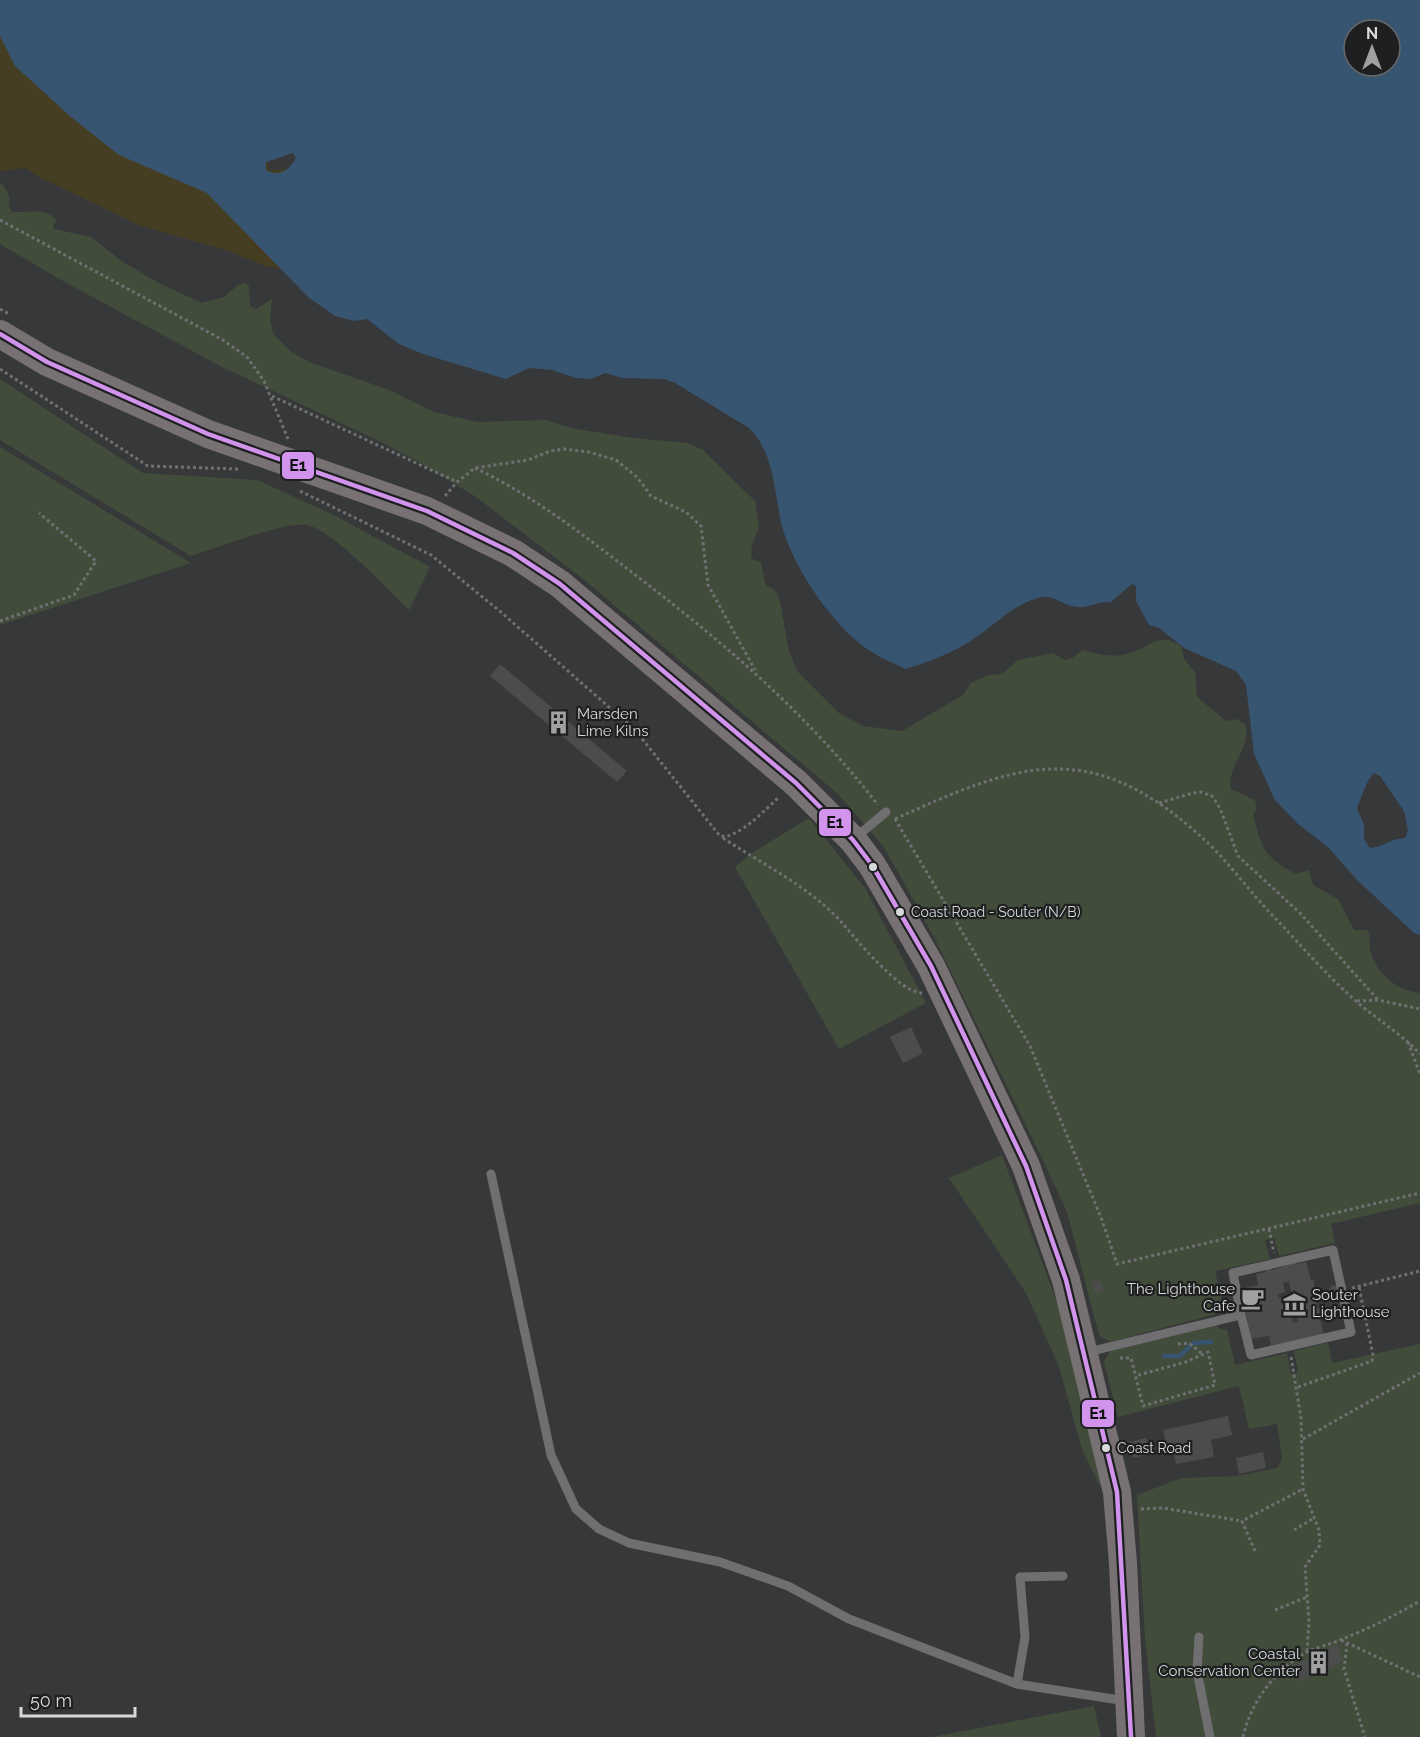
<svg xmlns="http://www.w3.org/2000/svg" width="1420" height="1737" font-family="Raleway,sans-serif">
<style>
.green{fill:#424c3a}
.sand{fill:#463e23}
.water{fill:#375570;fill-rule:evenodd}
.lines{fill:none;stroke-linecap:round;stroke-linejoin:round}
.stream{stroke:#375570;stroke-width:4.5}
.building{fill:#4c4c4d;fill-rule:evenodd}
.path{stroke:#6f7071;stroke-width:3;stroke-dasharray:3 3;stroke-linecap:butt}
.service{stroke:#6f6f71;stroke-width:9}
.primary{stroke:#787174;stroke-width:28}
.bus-1-casing{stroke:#1e1f20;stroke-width:9}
.bus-1{stroke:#d193ec;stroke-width:4.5}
.bus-dot{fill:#d7d8d9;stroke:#1e1f20;stroke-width:2}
.labels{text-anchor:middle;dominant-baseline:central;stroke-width:4.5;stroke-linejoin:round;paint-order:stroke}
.bus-label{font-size:14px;fill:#d7d8d9;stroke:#1e1f20;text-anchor:start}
.poi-label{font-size:15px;fill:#d7d8d9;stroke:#1e1f20;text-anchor:start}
.line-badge{stroke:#1e1f20;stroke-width:2}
.pale-badge-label{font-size:16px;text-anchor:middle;font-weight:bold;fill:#111}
</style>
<rect width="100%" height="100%" fill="#37383a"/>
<path class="green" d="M0,182C7,189 11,197 9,207L13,212C28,213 47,207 57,221L53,225L54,229L91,237L123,262L159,283L202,303L224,297L239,284L245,283L249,286L250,306L256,309L272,299L270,319L273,333L290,351L309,362L389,390L434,412L477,422L546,420L571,428L633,438L688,443L703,450L755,501L759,527L752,545L751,558L761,563L766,585L775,590L780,601L789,652L798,672L839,713L863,726L902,731L963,695L971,683L988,675L1002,674L1018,660L1053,653L1065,660L1072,658L1083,650C1098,655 1115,658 1130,653C1152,647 1158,631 1181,646L1184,659L1195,672L1197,697L1226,721L1236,719L1245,724C1252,749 1226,766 1231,789L1255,800L1257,808L1253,815C1262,849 1264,857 1296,874L1309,870L1313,885L1338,899L1354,930H1366L1370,934C1365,963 1392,991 1420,993V1203L1331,1224L1335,1243L1279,1256L1274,1238L1265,1240L1270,1259L1215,1271L1223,1306L1216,1314L1110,1342L1099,1335L1067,1212L1041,1156L937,943L907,888L883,846L838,794L582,578L476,497L419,462L377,440L220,366L61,280L0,244Z
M0,379L143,473L257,480L332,514L430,567L409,610C388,590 333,530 307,525C287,521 214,549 191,556L0,440Z
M0,447L191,563L0,625Z
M809,818L865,888L926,1003L839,1049L735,867L752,853Z
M1002,1155L1063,1318L1102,1490L1083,1452L1058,1364L1026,1293L949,1178Z
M1217,1325L1220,1329L1227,1330L1235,1365L1287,1353L1291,1374L1298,1372L1294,1351L1328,1343L1332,1363L1420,1344V1737H1156L1145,1640L1137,1495L1181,1478L1237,1476L1278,1468L1282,1458L1277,1424L1249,1429L1239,1386L1118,1417L1104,1362L1110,1351Z
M1094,1706L1101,1737H931Z"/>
<path class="sand" d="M0,0H328L339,111L267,156L269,171L330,163L291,271L265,266L226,250L141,226L39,177L26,168L0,171Z"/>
<path class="water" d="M0,0H1420V935L1414,933L1357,880L1328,847L1298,824L1275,800L1254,754L1246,685L1236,671L1184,648L1159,628L1149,625L1136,601V586L1132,584L1111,602C1096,601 1086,610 1072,606C1058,603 1054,594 1038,598C1013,604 991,629 969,642C949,654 927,663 905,669C894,663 882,659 872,652C834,629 791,565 781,522C774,490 774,452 749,428L675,383L664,379L623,378L605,373L591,379L576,378L552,370L529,368L506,379L423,354L399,344L367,319L354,321L335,316L308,297L207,193L119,155L71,117L15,66L0,36ZM1354,30H1390V66H1354ZM293,153L296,158C289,171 278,177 266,170V162ZM1374,773L1380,776L1404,811L1408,830L1405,838C1389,839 1384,847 1370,848L1364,839V825L1357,808C1362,797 1365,782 1374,773Z"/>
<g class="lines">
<path class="stream" d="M1164,1356H1180L1193,1343L1211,1342"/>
</g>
<path class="building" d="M500,664L627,771L617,782L490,676Z
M911,1027L923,1053L903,1063L890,1037Z
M1296,1262V1264L1306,1262L1311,1280H1314L1315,1295L1326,1292L1333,1285L1340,1287L1338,1299L1328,1298L1316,1300L1318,1308L1321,1307L1322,1313L1319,1314L1324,1335L1271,1347L1269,1336L1251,1339L1241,1289L1258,1285L1256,1274L1266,1272V1269L1272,1268V1270ZM1289,1281L1291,1291L1295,1290L1296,1294L1279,1298L1278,1294L1285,1292L1283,1283ZM1301,1307V1312L1296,1313L1298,1322L1293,1323L1291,1314L1282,1316L1281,1312Z
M1100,1281L1104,1291L1095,1294L1092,1283Z
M1228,1416L1232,1435L1211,1440L1214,1457L1176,1464L1173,1448L1167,1449L1163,1430Z
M1146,1438L1150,1454L1133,1458L1129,1442Z
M1263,1452L1266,1468L1239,1474L1236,1458Z
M1337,1644L1343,1661L1301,1681L1294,1665Z"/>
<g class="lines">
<path class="path" d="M0,220L223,340L247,357L264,381L288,439
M0,309L9,314
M0,369L148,466L238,469
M272,396L457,482
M475,468C534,496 586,537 638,577C728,646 808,715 878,805
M300,491L431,555L502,613L635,730L720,836C737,840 766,809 779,797
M445,496L457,482L475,468L528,460L550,451L564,449L589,452L616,460L637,477L651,496L686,512L701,526L708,585L755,670
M0,621L74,595L96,561L39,513
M1159,803L1193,793L1201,792L1212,796L1220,808L1238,856L1300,913L1378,1000
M895,819L1030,1046L1102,1220L1117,1264L1420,1193
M895,819C1016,764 1087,736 1197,833C1225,857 1248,890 1274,917C1301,945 1327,976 1357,1002C1378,1020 1401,1034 1420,1054
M723,838C762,864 812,888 843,924C857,940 900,993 922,993
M1357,1001L1378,1000L1420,1009
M1408,1042L1420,1074
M1269,1229L1274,1253
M1352,1288L1420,1271
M1178,1344L1189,1343L1201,1353
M1291,1357L1301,1418L1303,1489L1319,1530L1320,1545L1305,1567L1309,1622L1307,1652
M1120,1358H1131L1143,1406L1215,1385L1208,1352L1186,1362L1135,1376
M1298,1387L1372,1361L1373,1355L1359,1287
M1303,1439L1420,1373
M1141,1509L1163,1508L1242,1521
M1294,1530L1314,1518
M1255,1551L1242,1521L1303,1489
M1275,1610L1307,1597
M1341,1640L1420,1677
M1347,1643L1344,1669L1365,1737
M1281,1672L1296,1670
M1243,1737C1251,1702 1274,1671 1305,1653C1316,1647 1329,1645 1340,1640C1368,1629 1394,1616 1420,1601"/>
<path class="service" d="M855,838L886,812
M491,1174L551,1455L576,1509L599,1529L629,1543L720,1562L788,1586L849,1619L1017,1684
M1088,1352L1241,1315L1251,1355L1351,1332L1333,1250L1233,1273L1241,1315
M1063,1576L1020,1577L1025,1637L1017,1684L1126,1701
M1199,1637L1197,1671L1210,1737"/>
<path class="primary" d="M0,334L47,362L208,434L427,511L513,553L560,584L796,783L853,840L872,865L931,966L1026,1166L1066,1280L1117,1492L1123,1563L1131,1737"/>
<defs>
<path id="bus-1" d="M0,334L47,362L208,434L427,511L513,553L560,584L796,783L853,840L872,865L931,966L1026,1166L1066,1280L1117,1492L1131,1737"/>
</defs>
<use href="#bus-1" class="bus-1-casing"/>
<use href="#bus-1" class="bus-1"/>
</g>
<defs>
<symbol id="building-bare" viewBox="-9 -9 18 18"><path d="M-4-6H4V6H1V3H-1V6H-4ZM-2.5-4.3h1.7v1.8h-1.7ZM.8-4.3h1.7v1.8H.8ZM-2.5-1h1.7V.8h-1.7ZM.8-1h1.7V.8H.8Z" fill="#9fa0a1" stroke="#1e1f20" stroke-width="2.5" paint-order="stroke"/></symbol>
<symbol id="cafe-bare" viewBox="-9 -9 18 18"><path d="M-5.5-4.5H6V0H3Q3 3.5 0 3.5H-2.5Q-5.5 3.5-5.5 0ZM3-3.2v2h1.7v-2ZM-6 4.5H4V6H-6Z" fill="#9fa0a1" stroke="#1e1f20" stroke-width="2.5" paint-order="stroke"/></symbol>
<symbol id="museum-bare" viewBox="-9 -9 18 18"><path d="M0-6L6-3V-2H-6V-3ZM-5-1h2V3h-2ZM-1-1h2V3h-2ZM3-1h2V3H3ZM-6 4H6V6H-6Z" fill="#9fa0a1" stroke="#1e1f20" stroke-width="2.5" paint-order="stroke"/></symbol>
</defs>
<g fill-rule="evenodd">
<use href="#building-bare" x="542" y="706" width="33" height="33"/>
<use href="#cafe-bare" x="1236" y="1282" width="33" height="33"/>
<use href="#museum-bare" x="1278" y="1288" width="33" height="33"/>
<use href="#building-bare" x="1302" y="1646" width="33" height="33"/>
</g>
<g class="bus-dot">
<circle cx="873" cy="867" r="5"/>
<circle cx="900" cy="912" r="5"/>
<circle cx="1106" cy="1448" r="5"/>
</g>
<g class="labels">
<g class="bus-label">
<text x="911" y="912">Coast Road - Souter (N/B)</text>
<text x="1117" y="1448">Coast Road</text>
</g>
<g class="poi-label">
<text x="577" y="714">Marsden<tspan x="577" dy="17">Lime Kilns</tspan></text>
<text x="1235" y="1289" text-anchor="end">The Lighthouse<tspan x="1235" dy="17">Cafe</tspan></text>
<text x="1312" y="1295">Souter<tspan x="1312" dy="17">Lighthouse</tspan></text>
<text x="1300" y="1654" text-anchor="end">Coastal<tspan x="1300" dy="17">Conservation Center</tspan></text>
</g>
</g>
<g class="line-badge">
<rect x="281" y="451" width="34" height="29" rx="6" fill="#d193ec"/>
<rect x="818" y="808" width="34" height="29" rx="6" fill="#d193ec"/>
<rect x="1081" y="1399" width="34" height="29" rx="6" fill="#d193ec"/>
</g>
<g class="pale-badge-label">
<text x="298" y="471">E1</text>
<text x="835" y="828">E1</text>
<text x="1098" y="1419">E1</text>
</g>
<g transform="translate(1372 48)"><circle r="28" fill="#1e1f20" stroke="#68696a" stroke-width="1.5"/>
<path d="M0-4.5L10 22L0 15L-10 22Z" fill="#9fa0a1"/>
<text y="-9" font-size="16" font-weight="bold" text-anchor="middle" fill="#d7d8d9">N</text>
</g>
<path d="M21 1707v9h114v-9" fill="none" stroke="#d7d8d9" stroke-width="3"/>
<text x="30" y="1707" font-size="18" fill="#d7d8d9" stroke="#1e1f20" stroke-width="4.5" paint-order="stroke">50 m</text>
</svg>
